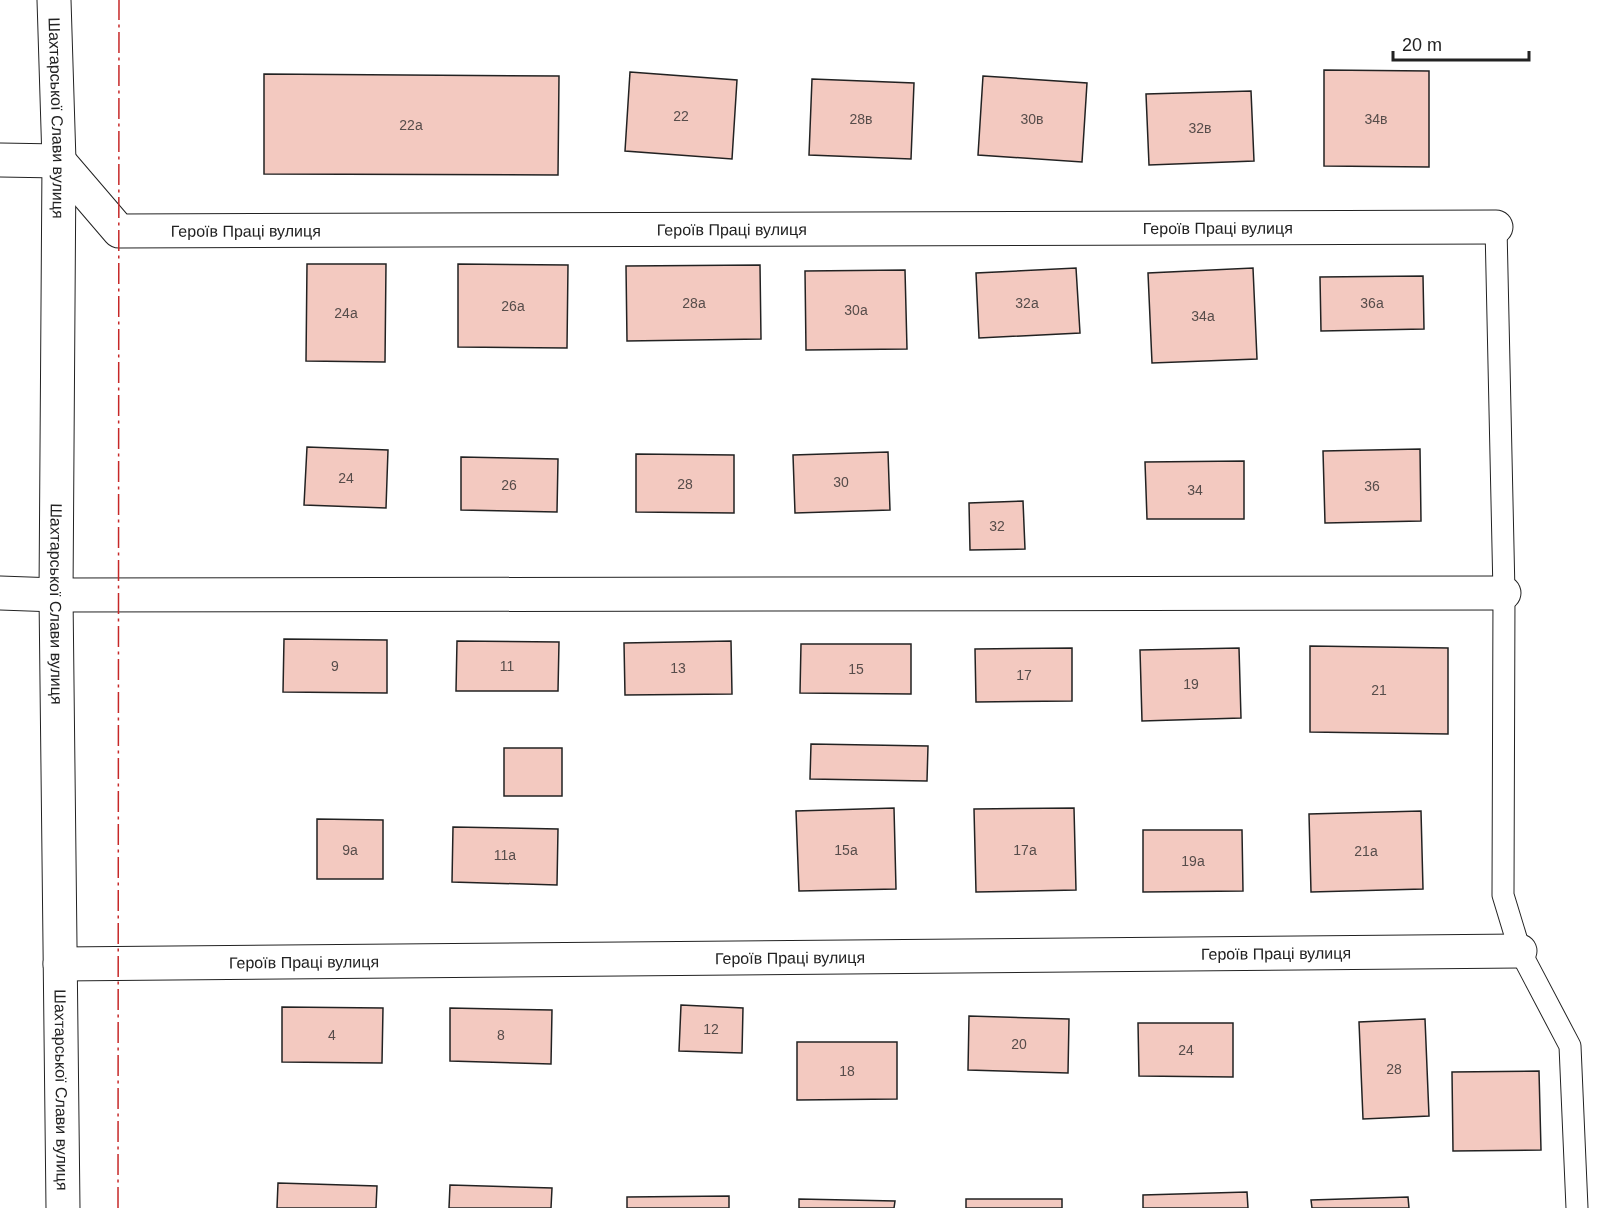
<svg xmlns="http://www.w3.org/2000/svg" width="1609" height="1208" font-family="Arial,sans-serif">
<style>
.building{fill:#f3c9c0;stroke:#222;stroke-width:1.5}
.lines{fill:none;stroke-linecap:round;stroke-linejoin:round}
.lane-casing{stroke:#222;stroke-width:23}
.street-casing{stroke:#222;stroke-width:35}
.lane{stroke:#fff;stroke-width:21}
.street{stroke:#fff;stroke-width:33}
.power{stroke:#c62828;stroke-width:1.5;stroke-dasharray:21 4.5 3 4.5;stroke-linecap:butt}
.labels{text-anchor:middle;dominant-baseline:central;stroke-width:4.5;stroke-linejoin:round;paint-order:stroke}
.number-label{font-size:14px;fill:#564c4a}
.street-label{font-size:16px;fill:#222;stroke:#fff}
</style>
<rect width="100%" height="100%" fill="#fff"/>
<path class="building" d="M1324,70L1429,71V167L1324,166Z
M630,72L737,80L732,159L625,151Z
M264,74L559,76L558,175L264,174Z
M983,76L1087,83L1082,162L978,155Z
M812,79L914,83L911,159L809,155Z
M1251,91L1254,161L1149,165L1146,94Z
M307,264H386L385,362L306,361Z
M458,264L568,265L567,348L458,347Z
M760,265L761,339L627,341L626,266Z
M1076,268L1080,333L979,338L976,273Z
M1253,268L1257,359L1152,363L1148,273Z
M905,270L907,349L806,350L805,271Z
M1423,276L1424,329L1321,331L1320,277Z
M307,447L388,450L386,508L304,505Z
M1420,449L1421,521L1325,523L1323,451Z
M888,452L890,510L795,513L793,455Z
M636,454L734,455V513L636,512Z
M461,457L558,459L557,512L461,510Z
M1244,461V519H1147L1145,462Z
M1023,501L1025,549L970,550L969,503Z
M284,639L387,640V693L283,692Z
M457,641L559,642L558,691H456Z
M731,641L732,694L625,695L624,643Z
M801,644H911V694L800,693Z
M1310,646L1448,648V734L1310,732Z
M1072,648V701L976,702L975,649Z
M1239,648L1241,718L1142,721L1140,650Z
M811,744L928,746L927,781L810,779Z
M504,748H562V796H504Z
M894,808L896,889L799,891L796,811Z
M1074,808L1076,890L976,892L974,809Z
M1421,811L1423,889L1311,892L1309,814Z
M317,819L383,820V879H317Z
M453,827L558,829L557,885L452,882Z
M1143,830H1242L1243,891L1143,892Z
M681,1005L743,1008L742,1053L679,1051Z
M282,1007L383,1008L382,1063L282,1062Z
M450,1008L552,1010L551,1064L450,1061Z
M969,1016L1069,1019L1068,1073L968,1070Z
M1425,1019L1429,1116L1363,1119L1359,1022Z
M1138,1023H1233V1077L1139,1076Z
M797,1042H897V1099L797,1100Z
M1539,1071L1541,1150L1453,1151L1452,1072Z
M278,1183L377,1186L376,1208H277Z
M450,1185L552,1188L551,1208H449Z
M1247,1192L1248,1208H1143V1195Z
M729,1196V1208H627V1197Z
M1408,1197L1409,1208H1312L1311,1200Z
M799,1199L895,1201L894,1208H799Z
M966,1199H1062V1208H966Z"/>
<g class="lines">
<defs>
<path id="lane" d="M1496,227L1504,593L1503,895L1520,951L1570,1046L1577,1208"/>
<g id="street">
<path id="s1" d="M54,0L59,161L56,595L63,1208"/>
<path id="s2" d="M0,160L59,161L119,231L1496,227"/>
<path d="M0,593L56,595L1504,593"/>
<path id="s3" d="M60,964L1520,951"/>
</g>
</defs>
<use href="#lane" class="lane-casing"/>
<use href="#street" class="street-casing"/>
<use href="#lane" class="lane"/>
<use href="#street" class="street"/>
<path class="power" d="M118,1208L119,0"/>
</g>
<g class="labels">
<g class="number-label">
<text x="681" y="116">22</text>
<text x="861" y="119">28в</text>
<text x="1032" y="119">30в</text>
<text x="1376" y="119">34в</text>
<text x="411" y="125">22а</text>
<text x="1200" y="128">32в</text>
<text x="694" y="303">28а</text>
<text x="1027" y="303">32а</text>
<text x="1372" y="303">36а</text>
<text x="513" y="306">26а</text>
<text x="856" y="310">30а</text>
<text x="346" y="313">24а</text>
<text x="1203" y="316">34а</text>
<text x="346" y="478">24</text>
<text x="841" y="482">30</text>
<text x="685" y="484">28</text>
<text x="509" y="485">26</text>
<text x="1372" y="486">36</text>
<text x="1195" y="490">34</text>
<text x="997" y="526">32</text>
<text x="335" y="666">9</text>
<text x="507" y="666">11</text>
<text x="678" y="668">13</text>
<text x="856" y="669">15</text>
<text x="1024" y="675">17</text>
<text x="1191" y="684">19</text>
<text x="1379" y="690">21</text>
<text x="350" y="850">9а</text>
<text x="846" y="850">15а</text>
<text x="1025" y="850">17а</text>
<text x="1366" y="851">21а</text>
<text x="505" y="855">11а</text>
<text x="1193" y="861">19а</text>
<text x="711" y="1029">12</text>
<text x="332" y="1035">4</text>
<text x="501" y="1035">8</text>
<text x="1019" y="1044">20</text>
<text x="1186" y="1050">24</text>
<text x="1394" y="1069">28</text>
<text x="847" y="1071">18</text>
</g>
<g class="street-label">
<text stroke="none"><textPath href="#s1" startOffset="118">Шахтарської Слави вулиця</textPath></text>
<text stroke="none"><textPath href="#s2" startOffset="1250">Героїв Праці вулиця</textPath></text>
<text stroke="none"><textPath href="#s2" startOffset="764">Героїв Праці вулиця</textPath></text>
<text stroke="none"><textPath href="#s2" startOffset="278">Героїв Праці вулиця</textPath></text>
<text stroke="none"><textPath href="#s1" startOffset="604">Шахтарської Слави вулиця</textPath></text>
<text stroke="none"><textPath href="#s3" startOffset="1216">Героїв Праці вулиця</textPath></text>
<text stroke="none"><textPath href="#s3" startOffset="730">Героїв Праці вулиця</textPath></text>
<text stroke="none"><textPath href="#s3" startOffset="244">Героїв Праці вулиця</textPath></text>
<text stroke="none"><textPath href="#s1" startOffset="1090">Шахтарської Слави вулиця</textPath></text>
</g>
</g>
<path d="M1393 51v9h136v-9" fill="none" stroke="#222222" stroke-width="3"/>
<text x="1402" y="51" font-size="18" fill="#222222" stroke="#ffffff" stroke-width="4.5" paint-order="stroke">20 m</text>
</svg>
